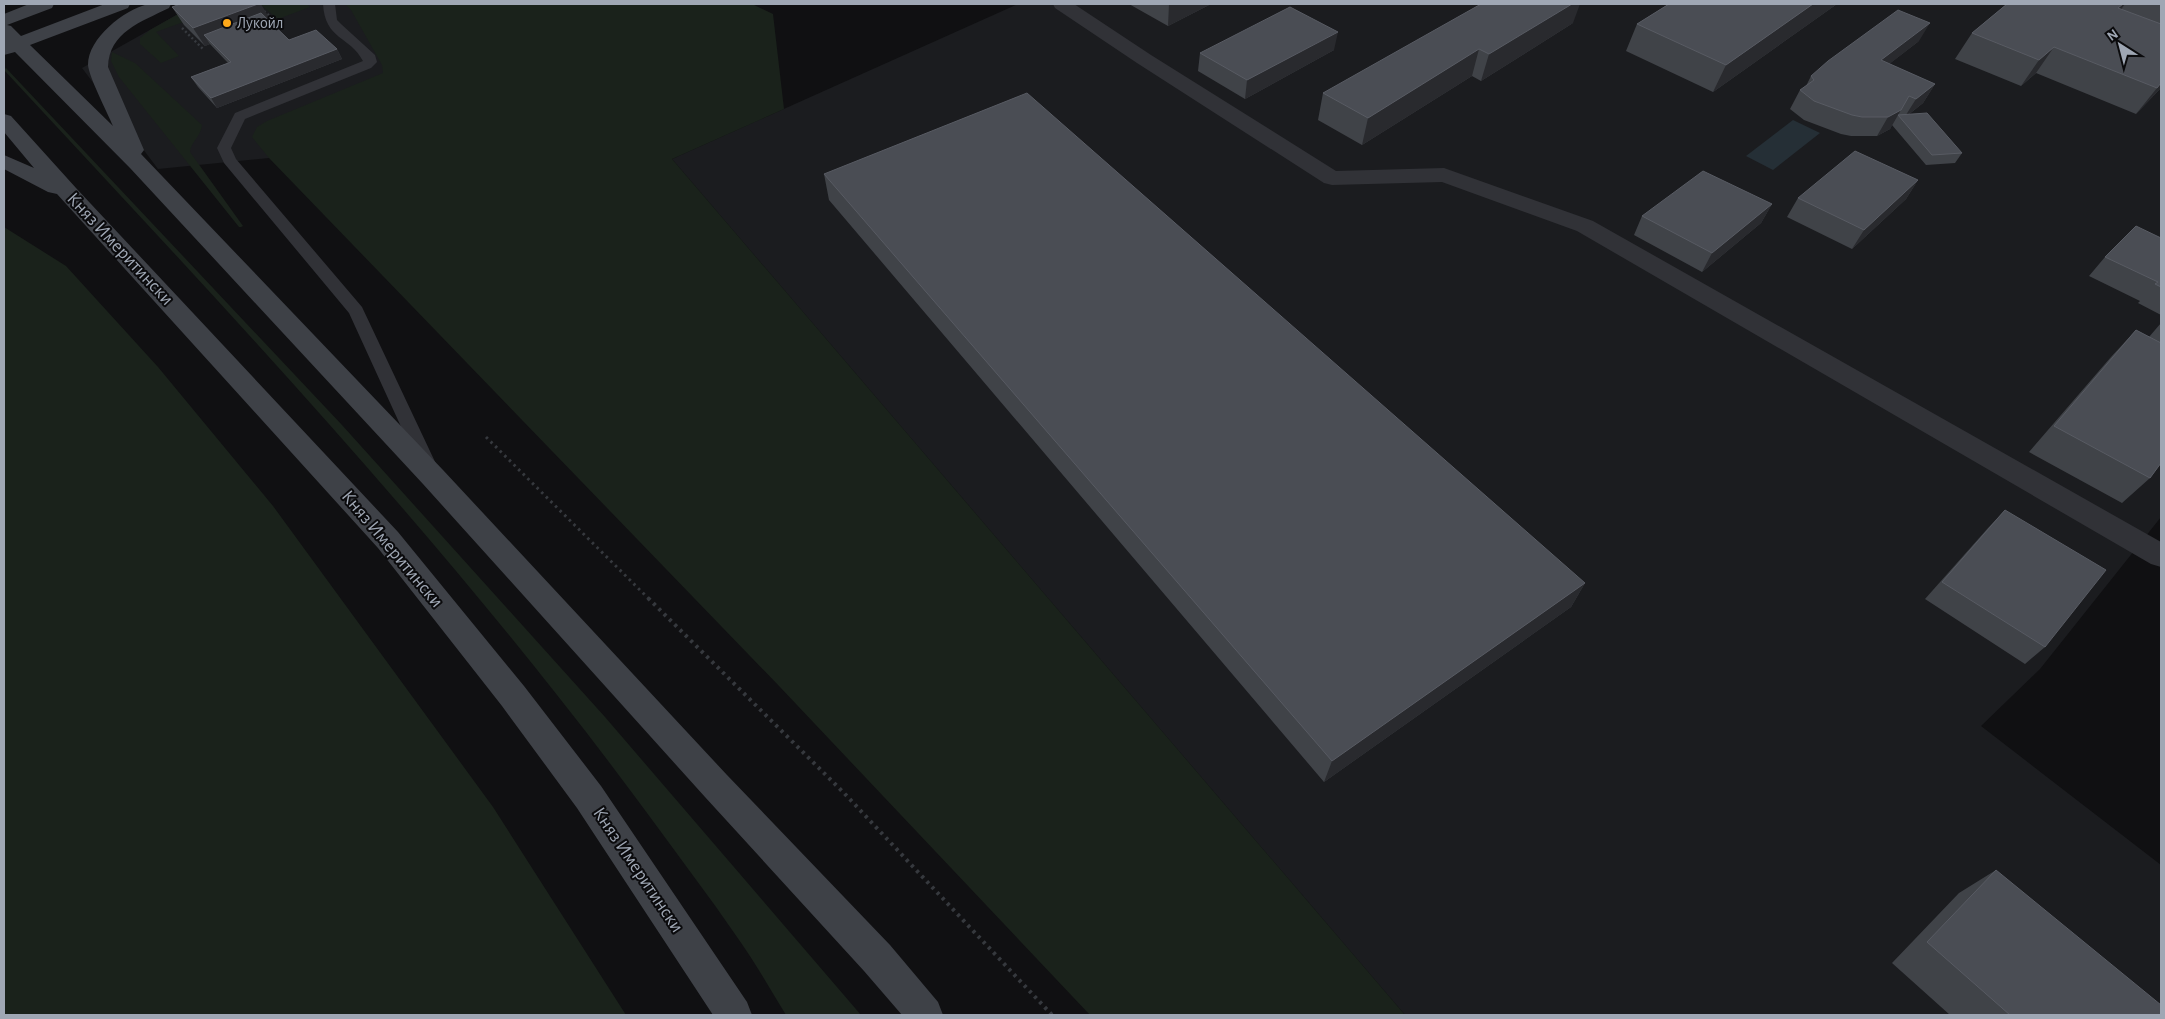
<svg xmlns="http://www.w3.org/2000/svg" width="2165" height="1019" font-family="'Alegreya Sans',sans-serif">
<style>
.built{fill:#1b1c1f}
.green{fill:#1a221b}
.water{fill:#252f36}
.lines{fill:none;stroke-linecap:round;stroke-linejoin:round}
.path-far2{stroke:#36393e;stroke-width:2.5;stroke-dasharray:2 2.5;stroke-linecap:butt}
.path-far1{stroke:#36393e;stroke-width:3;stroke-dasharray:2.5 4;stroke-linecap:butt}
.path{stroke:#36393e;stroke-width:4;stroke-dasharray:3 4.5;stroke-linecap:butt}
.lane{fill:#313237;fill-rule:evenodd}
.street{fill:#313237;fill-rule:evenodd}
.secondary{fill:#3e4147;fill-rule:evenodd}
.wall{fill:#404348}
.shaded-wall{fill:#292a2e}
.building{fill:#4a4d54;stroke:#585b63}
.poi-dot{fill:#ffa91a;stroke:#0b0b0d;stroke-width:2}
.labels{text-anchor:middle;dominant-baseline:central;stroke-width:4;stroke-linejoin:round;paint-order:stroke}
.far-poi-label{font-size:16px;fill:#9fa7b4;stroke:#0b0b0d;text-anchor:start}
.street-label{font-size:19px;fill:#9fa7b4;stroke:#0b0b0d}
</style>
<rect width="100%" height="100%" fill="#101012"/>
<path class="built" d="M196,4H362L406,106L269,158L158,169L82,68Z
M1018,4H2161V517L2040,669L1981,726L2161,865V1015H1405L672,159Z"/>
<path class="green" d="M196,4H233L156,32L179,56L161,63L140,44V38L150,30Z
M260,4H307L310,7L278,19Z
M345,4H752L773,14L784,109L672,159L1405,1015H1090L780,687L269,158L252,137L257,127L267,121L383,73L382,65L351,10Z
M112,52L135,63L202,125C201,136 191,142 190,152L243,226L241,227H239L119,77L111,61Z
M6,68L342,425L605,717L861,1015H786C770,989 755,962 737,937C709,896 679,857 650,817C455,551 228,311 4,70Z
M4,227L66,266L158,367L273,506L493,807L626,1015H4Z"/>
<path class="water" d="M1793,120L1820,133L1773,170L1746,156Z"/>
<g class="lines">
<path class="path-far2" d="M264,11L275,21
M182,28L203,49"/>
<path class="path-far1" d="M486,437L649,599"/>
<path class="path" d="M648,598L844,793L1052,1015"/>
<path class="lane" d="M323,4H335L337,20L341,24L375,55L377,62L371,68L245,119L231,148L236,159L362,307L437,466L434,471L428,473L422,471L419,466L349,313L224,163L217,148L235,113L363,61C350,36 325,40 323,4Z"/>
<path class="street" d="M1053,4H1074L1151,55L1336,171L1444,168L1593,221L2161,542V567L2151,564L1577,231L1442,182L1332,185L1324,183L1137,63L1055,8Z"/>
<path class="secondary" d="M29,4H54L52,8L7,25L11,26L21,36L105,4H130L128,8L30,45L113,126C107,112 89,77 88,65C88,38 124,10 148,4C154,2 164,4 171,4L169,8C141,22 109,32 108,67L144,150L141,154L443,470L727,775L890,945L938,1002L943,1015H902L864,971L705,797L423,484L130,168L15,52L4,55V14Z
M4,114L11,116L76,188L398,532L524,686L601,786L747,1002L752,1015H713L577,808L502,706L378,548L57,194L48,192L4,169V155L34,168L4,132Z"/>
</g>
<path class="wall" d="M1129,4H1211L1168,26Z
M1669,4H1837L1713,92L1626,51L1637,24Z
M2007,4H2161V88L2136,114L2036,73L2021,86L1955,59L1972,33Z
M172,7L271,21L270,22L289,40L337,49L342,59L217,108L198,87L191,77L228,63L210,44L205,46L184,25Z
M1573,23L1481,81L1472,76L1362,145L1318,120L1323,93Z
M1919,41L1889,64L1935,84L1923,103L1908,115L1962,153L1955,163L1926,165L1892,125L1890,129L1877,136H1851L1841,134L1804,120L1790,109L1800,90L1806,86L1811,76Z
M1334,50L1245,99L1198,71L1200,53Z
M824,174L1585,583L1571,607L1324,782L829,200Z
M1918,180L1906,199L1852,249L1787,217L1798,198Z
M1772,204L1761,223L1702,272L1634,235L1642,216Z
M2161,238V315L2138,303L2140,301L2089,276L2105,257Z
M2161,323V463L2150,478L2122,503L2029,452L2111,357L2136,330L2149,337Z
M2005,510L2045,647L2025,664L1925,599L1988,528Z
M1996,870L2161,1015H1950L1892,963L1959,893Z"/>
<path class="shaded-wall" d="M258,4H261L271,21L212,43L204,35L210,44L205,46L193,28Z
M1169,4H1211L1168,26Z
M1572,4H1580L1573,23L1481,81L1489,54Z
M1813,4H1837L1713,92L1726,65Z
M2123,4H2125L2112,22L2118,8Z
M1930,23L1919,41L1870,79L1881,60Z
M1338,32L1334,50L1245,99L1247,80Z
M2054,47L2036,73L2021,86L2039,60Z
M337,49L342,59L217,108L211,98Z
M1479,49L1472,76L1362,145L1368,118Z
M2161,83V88L2136,114L2157,88Z
M1935,84L1923,103L1904,118L1916,99Z
M1901,110L1890,129L1877,136L1888,117Z
M1918,180L1906,199L1852,249L1864,230Z
M1772,204L1761,223L1702,272L1712,253Z
M1585,583L1571,607L1324,782L1332,761Z"/>
<path class="building" d="M180,4H258L193,28L172,7Z
M1481,4H1572L1489,54L1479,49L1368,118L1323,93Z
M1669,4H1813L1726,65L1637,24Z
M2007,4H2123L2118,8L2161,24V83L2157,88L2054,47L2039,60L1972,33Z
M1290,7L1338,32L1247,80L1200,53Z
M1898,10L1930,23L1881,60L1935,84L1916,99L1909,96L1901,110L1888,117H1862L1852,115L1814,101L1800,90L1814,80L1811,76L1828,61Z
M261,13L289,40L316,30L337,49L211,98L191,77L231,62L204,35Z
M1027,93L1585,583L1332,761L824,174Z
M1927,113L1962,153L1932,155L1898,115Z
M1855,151L1918,180L1864,230L1798,198Z
M1703,171L1772,204L1712,253L1642,216Z
M2136,226L2161,238V287L2155,284L2158,282L2105,257Z
M2136,330L2161,343V463L2150,478L2054,426Z
M2005,510L2106,570L2045,647L1942,582Z
M1996,870L2161,1005V1015H2010L1927,942Z"/>
<circle class="poi-dot" cx="227" cy="23" r="5"/>
<g class="labels">
<g class="far-poi-label">
<text x="237" y="23">Лукойл</text>
</g>
<g class="street-label">
<text transform="translate(120 249) rotate(47)">Княз Имеритински</text>
<text transform="translate(392 549) rotate(50)">Княз Имеритински</text>
<text transform="translate(638 870) rotate(56)">Княз Имеритински</text>
</g>
</g>
<rect width="2165" height="1019" fill="none" stroke="#9fa7b4" stroke-width="10"/>
<g transform="translate(2120 45) rotate(324)" stroke="#0b0b0d" stroke-width="4" paint-order="stroke">
<path d="M0-4L9 19L0 12L-9 19Z" fill="#9fa7b4"/>
<text y="-8" font-size="14" font-weight="bold" text-anchor="middle" fill="#9fa7b4">N</text>
</g>
</svg>
